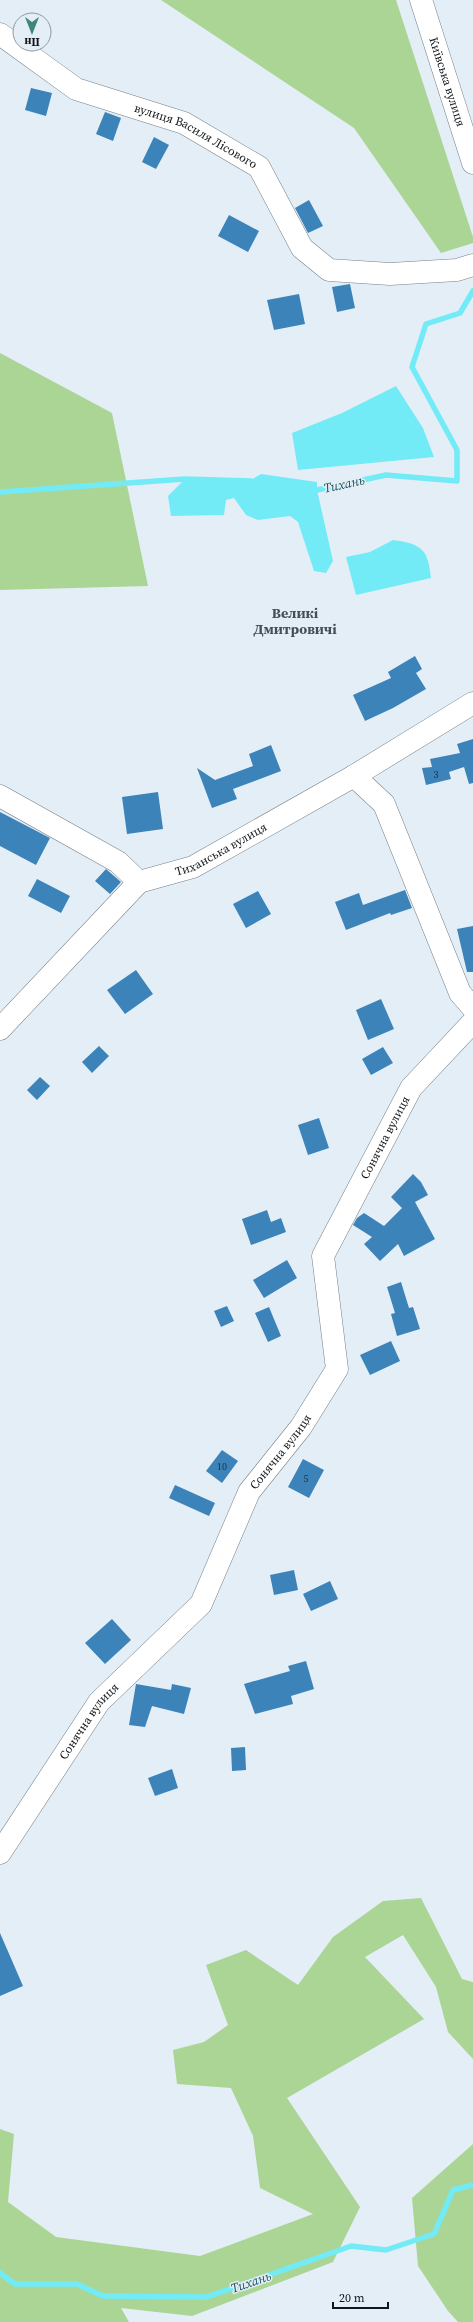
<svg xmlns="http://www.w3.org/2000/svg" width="473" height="2322" font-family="'Source Serif 4',serif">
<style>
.green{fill:#abd595}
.water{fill:#72ebf7}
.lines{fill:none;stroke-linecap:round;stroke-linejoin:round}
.stream{stroke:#72ebf7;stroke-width:5.5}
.building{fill:#3c83b9}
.minor-casing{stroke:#778088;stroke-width:23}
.major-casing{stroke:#778088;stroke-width:23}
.minor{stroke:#fff;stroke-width:22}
.major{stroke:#fff;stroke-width:22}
.labels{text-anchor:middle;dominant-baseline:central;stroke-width:3;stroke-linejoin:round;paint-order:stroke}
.number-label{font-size:10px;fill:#1d3141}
.street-label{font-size:12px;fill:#131619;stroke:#e4eef7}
.water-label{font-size:13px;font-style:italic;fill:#1f5459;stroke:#e4eef7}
.quarter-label{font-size:14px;font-weight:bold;fill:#464e55;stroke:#e4eef7}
</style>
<rect width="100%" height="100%" fill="#e4eef7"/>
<path class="green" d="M161,0H396L473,237V243L441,253L354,128Z
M0,353L112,413L148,586L0,590Z
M421,1898L462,1979L473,1982V2059L448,2032L436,1987L403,1935L365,1957L424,2019L287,2098L360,2207L333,2262L192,2316L121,2308L129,2322H0V2129L14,2134L8,2202L56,2237L200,2256L313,2214L260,2188L253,2136L231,2088L177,2084L173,2050L204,2042L228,2025L206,1965L246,1950L298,1985L333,1937L383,1901Z
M473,2144V2322H458L448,2311L418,2266L412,2198Z"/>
<path class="water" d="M396,386L423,428L434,457L298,470L292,433L342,413Z
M261,474L317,482V490L333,561L326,573L314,571L298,522L290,516L258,520L246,515L234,498L226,500L224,515L171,516L168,496L185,479L249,481Z
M393,540C422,544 428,549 431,578L356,595L346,557L370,552Z"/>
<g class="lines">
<path class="stream" d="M309,489L317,490L386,475L457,481V450L412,367L426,324L460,313L473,291
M0,492L185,479L251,481
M0,2273L15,2284H77L103,2296L207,2297L351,2246L386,2250L434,2234L453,2190L473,2185"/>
</g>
<path class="building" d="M31,88L52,93L46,116L25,110Z
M105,112L121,118L113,141L96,134Z
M154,137L169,145L156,169L142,162Z
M309,200L323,226L308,233L295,208Z
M229,215L259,231L248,252L218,236Z
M350,284L355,308L337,312L332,287Z
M299,294L305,324L274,330L267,300Z
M415,656L422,669L416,673L426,689L393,708L365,721L353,695L391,678L388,672Z
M473,739V783L469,784L464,767L449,772L451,779L426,785L422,768L432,767L430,759L460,753L457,744Z
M271,745L281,771L233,789L237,799L212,808L197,768L215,780L253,766L249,754Z
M158,792L163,829L127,834L122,797Z
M0,812L50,838L36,865L0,846Z
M106,869L121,882L110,894L95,881Z
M37,879L70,896L61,913L28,896Z
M405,890L412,908L391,915L390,913L346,930L335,902L359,893L363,905Z
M258,891L271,914L246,928L233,904Z
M473,926V972H467L457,929Z
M136,970L153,994L125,1014L107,990Z
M381,999L394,1029L368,1040L356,1010Z
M99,1046L109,1056L92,1073L82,1062Z
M383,1047L393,1063L371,1075L362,1059Z
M40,1077L50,1086L37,1100L27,1090Z
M319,1118L329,1148L308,1155L298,1125Z
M413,1174L421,1182L428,1195L415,1202L435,1239L404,1256L398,1244L380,1261L364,1244L372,1237L353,1225L357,1218L364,1213L384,1226L402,1208L391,1197Z
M267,1210L271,1222L281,1218L286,1232L251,1245L242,1219Z
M287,1260L297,1278L264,1298L253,1280Z
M401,1282L409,1308L413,1307L420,1329L397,1336L391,1314L395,1313L387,1287Z
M227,1306L234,1321L221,1327L214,1311Z
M269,1307L281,1336L268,1342L255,1313Z
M391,1341L400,1361L370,1375L360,1355Z
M222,1450L238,1461L222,1483L206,1471Z
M303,1459L324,1470L309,1498L288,1487Z
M175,1485L215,1503L209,1516L169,1498Z
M294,1570L298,1590L274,1595L270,1575Z
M330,1581L338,1599L311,1611L303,1594Z
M112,1619L131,1640L105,1664L85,1643Z
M306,1661L314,1689L291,1696L293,1704L255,1714L244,1684L290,1671L288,1666Z
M136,1684L171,1690L172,1684L191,1688L184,1714L152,1706L145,1727L129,1725Z
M245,1747L246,1770L232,1771L231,1748Z
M172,1769L178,1788L155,1796L148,1778Z
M0,1933L23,1986L0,1996Z"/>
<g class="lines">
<defs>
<g id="minor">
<path id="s1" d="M0,34L76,89L184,123L259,167L302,248L329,270L390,274L457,270L473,265"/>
<path d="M354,776L384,804L460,993L473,1008"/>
<path d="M0,796L118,862L139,882"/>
<path id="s2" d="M0,1029L139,882L193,867L354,776L473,703"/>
<path id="s3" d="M0,1853L99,1702L201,1604L249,1492L301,1427L337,1369L323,1256L411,1088L473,1022"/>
</g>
<g id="major">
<path id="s4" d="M421,0L473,163"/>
</g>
</defs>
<use href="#minor" class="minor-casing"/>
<use href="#major" class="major-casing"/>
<use href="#minor" class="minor"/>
<use href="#major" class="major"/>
</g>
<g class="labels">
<g class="number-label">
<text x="436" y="774">3</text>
<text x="222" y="1466">10</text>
<text x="306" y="1478">5</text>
</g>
<g class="street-label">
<text stroke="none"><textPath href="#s4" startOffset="86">Київська вулиця</textPath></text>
<text stroke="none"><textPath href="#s1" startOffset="223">вулиця Василя Лісового</textPath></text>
<text stroke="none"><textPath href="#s2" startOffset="291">Тиханська вулиця</textPath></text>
<text stroke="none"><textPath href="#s3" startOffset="843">Сонячна вулиця</textPath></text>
<text stroke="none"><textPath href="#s3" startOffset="495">Сонячна вулиця</textPath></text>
<text stroke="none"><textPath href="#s3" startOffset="159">Сонячна вулиця</textPath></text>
</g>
<g class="water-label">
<text transform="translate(344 484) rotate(-12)">Тихань</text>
<text transform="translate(251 2282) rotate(-19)">Тихань</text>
</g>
<g class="quarter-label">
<text x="295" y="613">Великі<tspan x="295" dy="16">Дмитровичі</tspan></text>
</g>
</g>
<g transform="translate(32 32) rotate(180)"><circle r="19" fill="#e4eef7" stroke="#90989e"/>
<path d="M0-3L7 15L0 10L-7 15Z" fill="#3f857e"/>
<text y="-6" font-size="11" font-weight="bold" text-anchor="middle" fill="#131619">Пн</text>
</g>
<path d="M333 2302v6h55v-6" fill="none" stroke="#131619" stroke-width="2"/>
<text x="339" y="2302" font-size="12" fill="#131619" stroke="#e4eef7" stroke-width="3" paint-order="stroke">20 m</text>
</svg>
